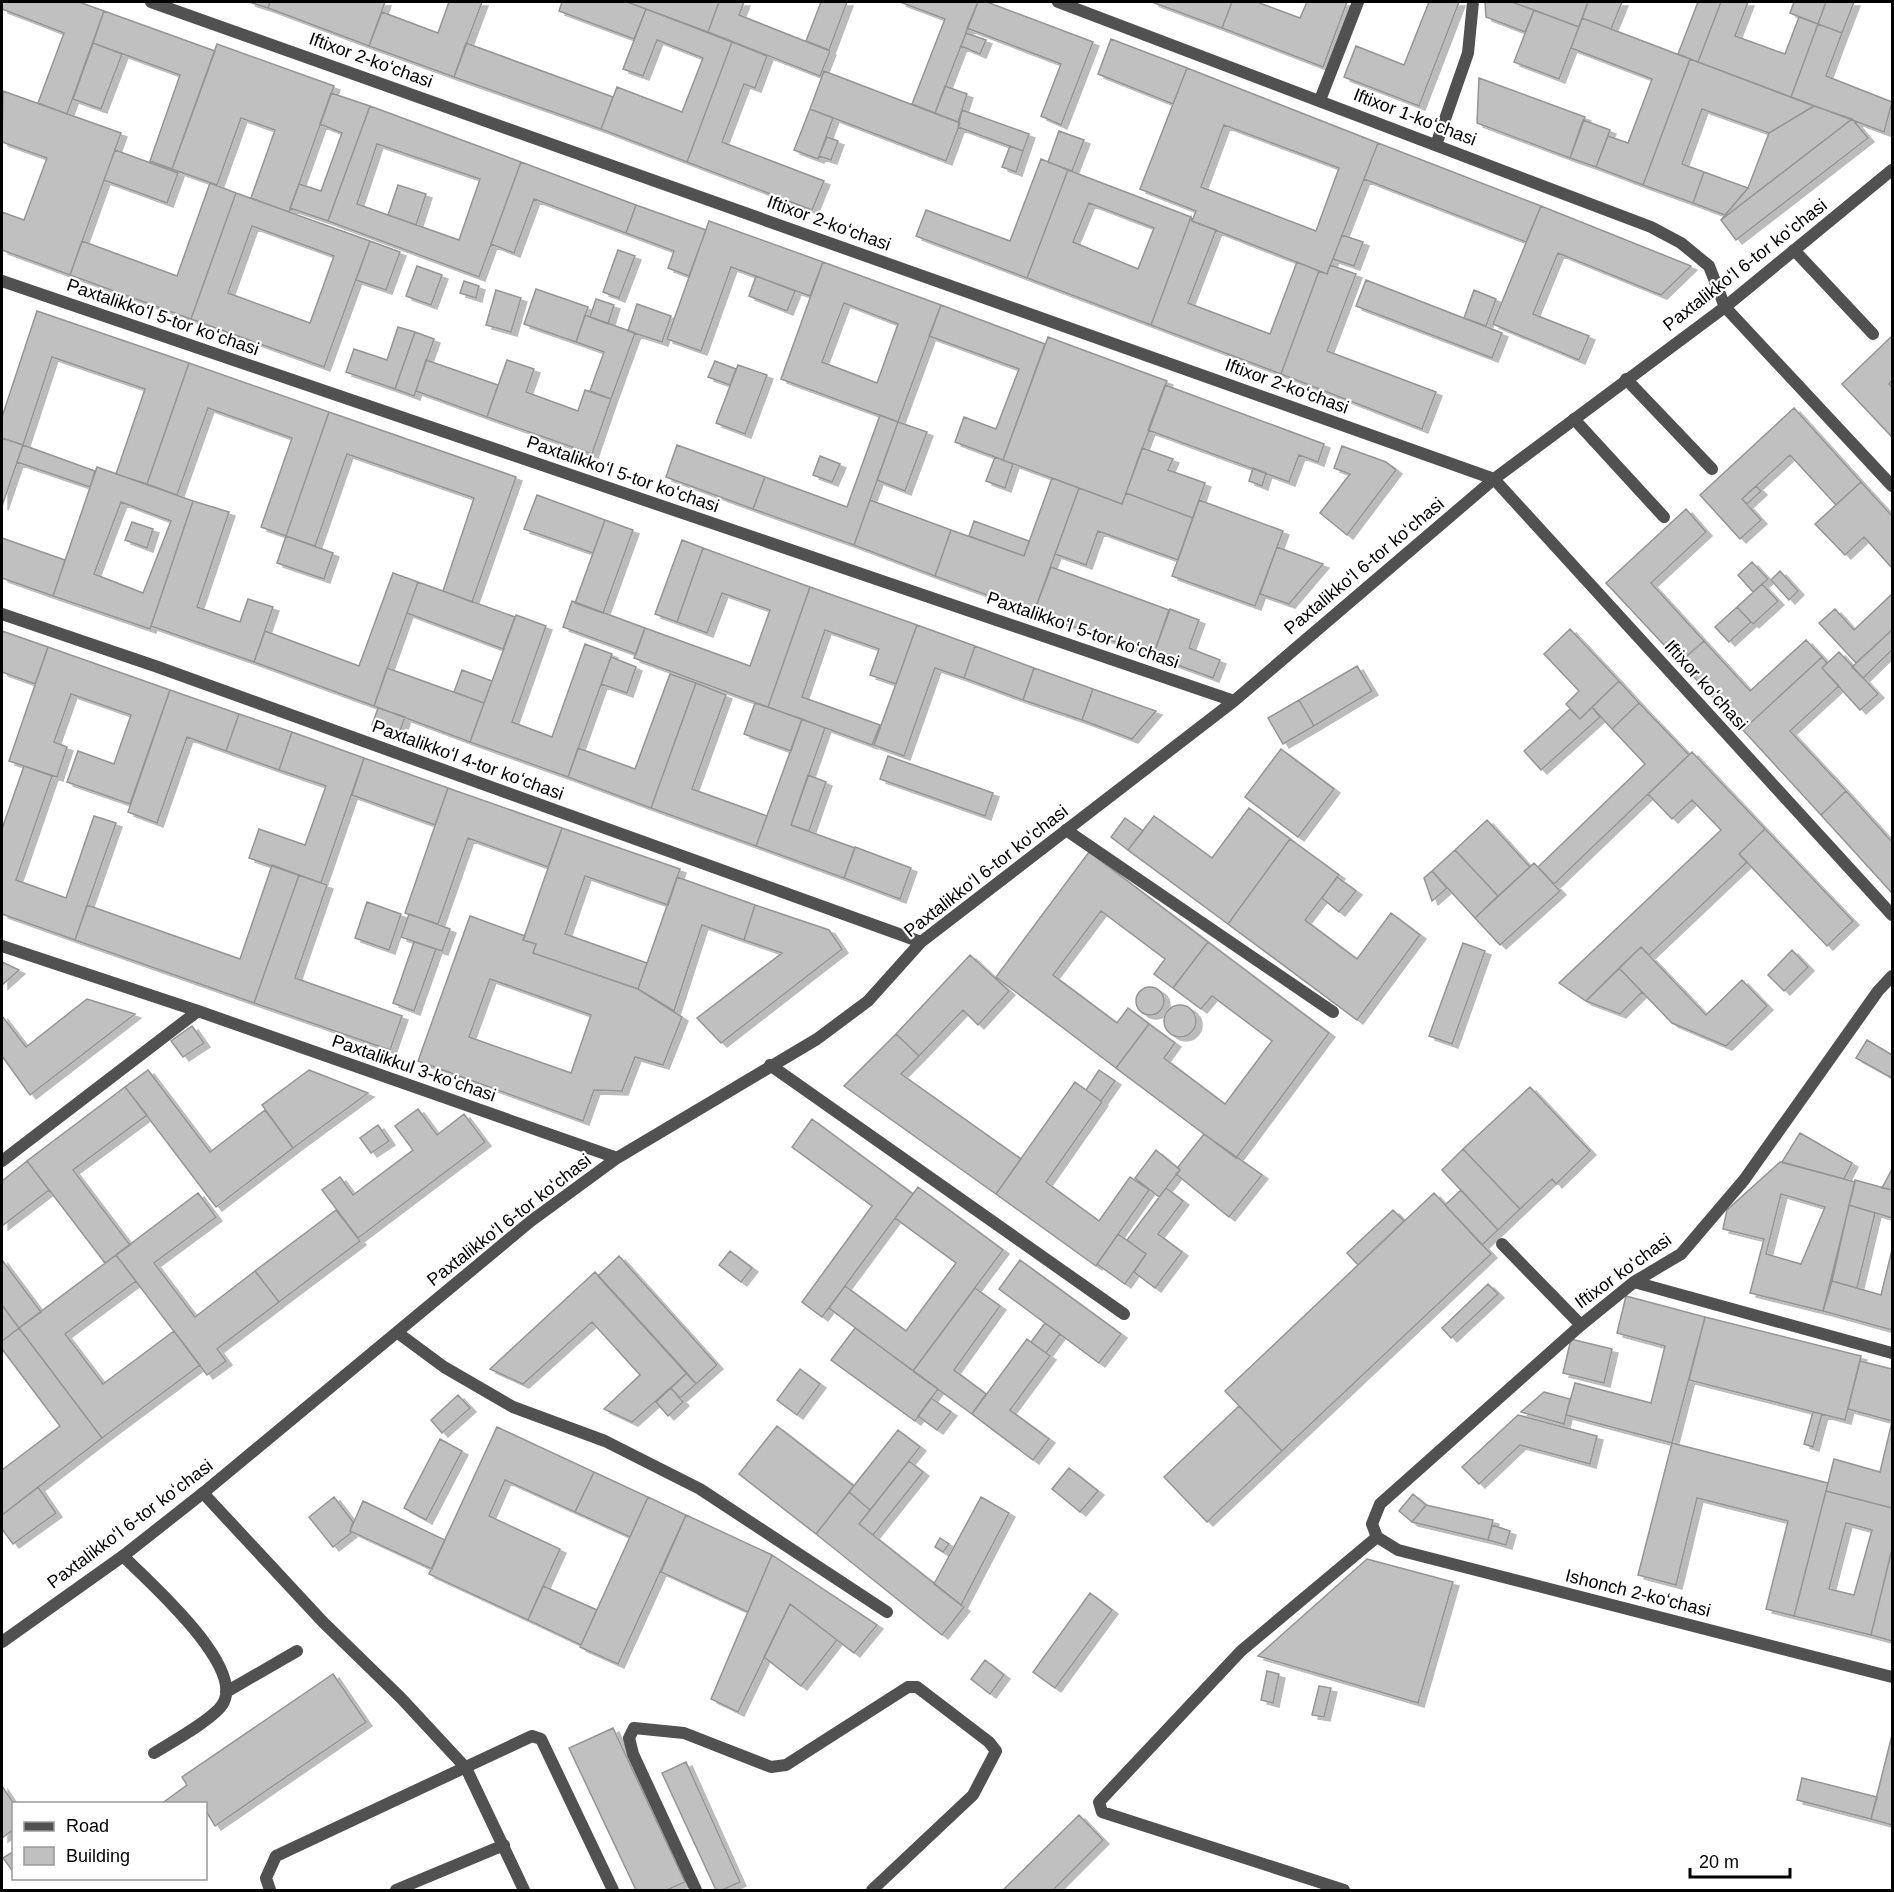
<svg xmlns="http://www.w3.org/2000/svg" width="1894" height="1892" font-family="Arial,sans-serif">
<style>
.building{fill:#c0c0c0;stroke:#959595;stroke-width:1.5;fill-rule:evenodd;filter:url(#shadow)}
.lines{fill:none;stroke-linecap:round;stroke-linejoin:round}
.service{stroke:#515151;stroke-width:12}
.minor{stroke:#515151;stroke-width:12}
.labels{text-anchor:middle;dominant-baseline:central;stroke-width:4.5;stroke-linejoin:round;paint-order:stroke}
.street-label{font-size:18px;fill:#000;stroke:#fff}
</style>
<defs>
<filter id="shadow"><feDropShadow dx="6" dy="4" stdDeviation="0" flood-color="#0004"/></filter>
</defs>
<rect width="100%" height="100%" fill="#fff"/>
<path class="building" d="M2,2H79L104,11L67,114L38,103L64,33L2,9Z
M249,2H270L268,8Z
M270,2H385L369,46L268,8Z
M449,2H482L454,77L369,46L382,12L438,33Z
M562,2H627L646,9L634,39L559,11Z
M627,2H719L708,32Z
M719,2H744L739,15L830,51L820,76L708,32Z
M821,2H847L829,50L806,41Z
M900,2H978L935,113L912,104L945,19Z
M978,2H987L1093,42L1061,125L1041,116L1061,64L967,28Z
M1152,2H1232L1222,28Z
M1232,2H1257L1300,18L1307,2H1347L1323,67L1222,28Z
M1429,2H1459L1419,106L1344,77L1356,46L1404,65Z
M1485,2H1512L1534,10L1525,32L1486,17Z
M1512,2H1588L1579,27Z
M1588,2H1622L1611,29L1582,18Z
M1698,2H1721L1698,62L1678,54Z
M1721,2H1748L1735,36L1785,54L1799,17L1818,24L1791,97L1698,62Z
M1794,2H1826L1818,24L1790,13Z
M1826,2H1854L1842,33L1818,24Z
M646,9L732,42L687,162L601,129L617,87L682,112L703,58L657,40L643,76L623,69Z
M1534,10L1579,27L1559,79L1514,62Z
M104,11L215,51L172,169L150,161L180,75L93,43Z
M1582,18L1690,59L1643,185L1596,167L1608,136L1628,143L1652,79L1571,48Z
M1818,24L1842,33L1826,76L1892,102L1884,132L1791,97Z
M966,33L986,40L980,54L961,46Z
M1111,39L1187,68L1173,104L1098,74Z
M732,42L767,56L755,88L744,84L722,142L824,181L812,210L687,162Z
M93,43L122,54L101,109L73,99Z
M466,43L613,97L601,129L454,77Z
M217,44L334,86L289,212L251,198L275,130L241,118L217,185L172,169Z
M1690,59L1814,106L1769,133L1702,109L1682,164L1704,172L1693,203L1643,185Z
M1187,68L1378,143L1327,274L1192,221L1196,211L1140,189ZM1224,125L1339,168L1316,231L1201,187Z
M824,71L960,123L946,161L810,109Z
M1479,78L1585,117L1570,158L1477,123Z
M945,86L967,94L958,122L935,113Z
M3,91L121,133L70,275L2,250V212L24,220L47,158L2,142Z
M331,93L370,106L328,221L290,208L299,184L321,191L342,133L320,124Z
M370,106L521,162L479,277L328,221ZM377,144L480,179L459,240L357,204Z
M1814,106L1852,119L1721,220L1748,188L1769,133Z
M810,109L833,118L818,159L794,150Z
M962,110L1029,134L1023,151L958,127Z
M1852,119L1868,138L1736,240L1721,220Z
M1583,120L1610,130L1596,167L1570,158Z
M1059,131L1084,140L1072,171L1048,162Z
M827,137L838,141L831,160L819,156Z
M1378,143L1541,206L1526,242L1364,179Z
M1010,146L1023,151L1016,172L1002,167Z
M115,150L178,173L167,203L104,180Z
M1041,159L1068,170L1027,278L916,236L926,210L1010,241Z
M521,162L636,205L626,233L534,199L514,253L491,244Z
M1068,170L1191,217L1151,325L1027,278ZM1089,203L1154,228L1138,269L1073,242Z
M1704,172L1748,188L1725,215L1693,203Z
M210,183L236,193L191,319L70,275L82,241L177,276Z
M398,185L426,194L416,225L388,215Z
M236,193L370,241L324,367L191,319ZM252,226L334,256L310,323L228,293Z
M636,205L706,230L689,276L668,268L674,251L626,233Z
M1541,206L1691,266L1661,295L1558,253L1533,314L1589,336L1579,360L1493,324Z
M1191,217L1192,221L1216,230L1188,303L1270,334L1297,262L1319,271L1281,374L1151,325Z
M709,221L823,262L810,296L731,267L701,351L667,339Z
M1342,235L1363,242L1354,266L1333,259Z
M370,241L400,252L386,290L356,280Z
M618,250L635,256L619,298L603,292Z
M823,262L941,305L898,422L781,379ZM844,303L898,324L877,383L822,362Z
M1330,265L1356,274L1327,351L1436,392L1422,429L1281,374L1319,271L1327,274Z
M417,266L442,275L431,305L406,296Z
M756,276L795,291L787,311L749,296Z
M1366,280L1502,333L1492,358L1356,306Z
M464,281L479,286L476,298L460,293Z
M536,289L588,307L576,342L524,324Z
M496,290L521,298L511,332L486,325Z
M1474,290L1496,299L1486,326L1464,318Z
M596,299L614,305L608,324L590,317Z
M637,304L671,316L662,342L628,331Z
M941,305L1045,344L1003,460L955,442L964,417L996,429L1019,369L929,336Z
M37,311L189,363L147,484L116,474L145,389L52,357L23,445L2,438V417Z
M585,315L635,333L611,399L590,391L604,352L576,342Z
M398,327L415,332L395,389L346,372L354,349L387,360Z
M415,332L434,339L414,396L395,389Z
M1892,336V380L1889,384L1892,387V437L1842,384Z
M1048,337L1167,381L1122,504L1003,460Z
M426,360L498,385L487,417L416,391Z
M507,360L534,369L526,392L578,411L585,390L611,399L592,454L487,417Z
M715,361L736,369L730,385L708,377Z
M189,363L329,412L286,536L261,527L292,438L208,408L177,495L147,484Z
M738,365L767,375L745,434L716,423Z
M1165,385L1324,444L1318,462L1299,455L1289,482L1148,430Z
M1794,408L1861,482L1836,505L1790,455L1742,499L1761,520L1740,539L1700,495Z
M329,412L516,477L472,602L443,591L474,498L347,454L315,546L286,536Z
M880,415L898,422L854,545L753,509L765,477L847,507Z
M898,422L927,432L905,491L877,480Z
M2,438L23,445L2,506Z
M23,445L95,471L90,487L17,462Z
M677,445L765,477L753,509L666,477Z
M1342,446L1386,462L1396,470L1347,535L1320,513L1350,474L1334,468Z
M1142,448L1173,459L1168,470L1205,483L1193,518L1126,493Z
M820,456L840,464L832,482L813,475Z
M995,457L1013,464L1005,488L986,481Z
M97,467L193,501L150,629L53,596ZM121,502L171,521L143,593L94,574Z
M1253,468L1266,473L1262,486L1249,481Z
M1052,478L1079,488L1034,612L935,576L951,530L1024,556Z
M1861,482L1892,516V568L1864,537L1845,555L1815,524Z
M1756,486L1761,491L1747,504L1742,499Z
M1079,488L1122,504L1126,493L1193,518L1178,560L1098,531L1086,565L1055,554Z
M537,495L605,520L593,553L524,529Z
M870,500L951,530L935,576L854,545Z
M1199,500L1283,531L1255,606L1172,576Z
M193,501L229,512L197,607L240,622L248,599L273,607L254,662L151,626Z
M1686,509L1706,532L1651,583L1704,641L1680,662L1606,583Z
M605,520L633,530L603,613L575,603Z
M974,521L1029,541L1024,556L969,536Z
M132,522L153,529L147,548L125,540Z
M286,536L333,553L324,579L277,563Z
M2,538L65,560L53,596L2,578Z
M682,540L703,548L677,622L655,614Z
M1277,547L1323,564L1289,604L1260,594Z
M703,548L810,587L768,707L634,658L645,628L750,666L770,610L722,593L707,633L677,622Z
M1752,562L1768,579L1753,592L1738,575Z
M1051,567L1169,610L1153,656L1034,612Z
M1780,571L1798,591L1789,600L1771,580Z
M393,573L418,582L374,706L254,662L265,631L359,666Z
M418,582L515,617L503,649L407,613Z
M1762,584L1778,601L1753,624L1737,607Z
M810,587L917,625L896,684L870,675L879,649L825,630L802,697L880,725L872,745L768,707Z
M1892,594V630L1856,663L1819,623L1835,609L1854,630Z
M572,601L645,628L636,654L563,627Z
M1737,607L1751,622L1729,642L1715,627Z
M1170,609L1199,620L1189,648L1220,660L1213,678L1153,656Z
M516,615L546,626L512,722L552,737L585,644L612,654L568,777L470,742Z
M917,625L975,646L964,678L935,668L904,756L874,745Z
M1570,629L1619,681L1580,719L1566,704L1579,691L1544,654Z
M1892,630V650L1863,678L1852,667Z
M2,631L48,647L35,684L2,672Z
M1806,640L1822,657L1743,730L1680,662L1704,641L1750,691Z
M975,646L1034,668L1023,700L964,678Z
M48,647L170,690L130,804L67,782L78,751L114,764L131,715L71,694L54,742L67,747L57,777L9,761Z
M1839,652L1878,694L1860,710L1822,668Z
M611,657L636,667L627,693L601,684Z
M1822,657L1827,663L1822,668L1839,686L1790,731L1846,791L1821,815L1743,730Z
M1357,666L1372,691L1314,726L1299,700Z
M387,668L484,703L470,742L374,706Z
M1034,668L1093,689L1082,720L1023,700Z
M462,670L492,681L484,703L454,692Z
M670,674L696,683L651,808L568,777L578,748L635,769Z
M1619,681L1639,703L1612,729L1592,707Z
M696,683L726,695L692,789L767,816L756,846L651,808Z
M1093,689L1156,711L1132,739L1082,720Z
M170,690L239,714L226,751L187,737L157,823L128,812Z
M1299,700L1314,726L1283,744L1268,718Z
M755,703L802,719L791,751L744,734Z
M1639,703L1689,755L1554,884L1538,867L1645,764L1612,729Z
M1592,707L1600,717L1541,770L1524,751L1570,709L1580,719Z
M378,708L405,717L399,734L372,725Z
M239,714L292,732L279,770L226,751Z
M802,719L825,728L791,825L855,848L844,878L756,846Z
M292,732L364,758L321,883L249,858L259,829L305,845L326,786L279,770Z
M1281,749L1334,789L1298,837L1245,797Z
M1692,752L1765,829L1739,854L1747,862L1649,955L1641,947L1586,1001L1559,983L1721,830L1692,800L1672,819L1648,794Z
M888,756L993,793L985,816L880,779Z
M364,758L448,788L435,825L352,795Z
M24,766L52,776L16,880L66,898L94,816L116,823L75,940L2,914V829Z
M808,775L826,782L809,831L791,825Z
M448,788L562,828L548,867L468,838L438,924L405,913Z
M1846,791L1892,842V893L1821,815Z
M1249,808L1290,839L1228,924L1128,850L1154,816L1212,858Z
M1125,818L1143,831L1128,850L1111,837Z
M1487,820L1530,867L1498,896L1455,850Z
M562,828L680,869L668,905L585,876L565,934L647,963L638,989L533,953L536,944L523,940Z
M1765,829L1853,921L1827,946L1739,854Z
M1290,839L1339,875L1305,920L1357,959L1391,913L1420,935L1357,1020L1228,924Z
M855,847L911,868L900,899L844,878Z
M1455,850L1498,896L1475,918L1432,871Z
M1089,852L1208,942L1173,988L1154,974L1165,959L1101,911L1053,975L1117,1023L1128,1008L1149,1024L1116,1068L996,977Z
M1534,863L1560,891L1500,945L1475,918Z
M272,865L299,875L254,1003L75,940L87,905L240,959Z
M1432,871L1447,888L1432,901L1424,878Z
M299,875L327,885L295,978L402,1016L390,1050L254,1003Z
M677,877L755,905L744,940L702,925L674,1011L638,989Z
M1337,877L1356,891L1339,912L1322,898Z
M367,902L401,914L389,950L355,938Z
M755,905L829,930L842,949L721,1043L697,1018L782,953L744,940Z
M409,914L450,929L442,951L401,937Z
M470,916L525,936L523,940L536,944L533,953L638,989L682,1017L663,1065L635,1057L622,1091L594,1090L583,1121L418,1061ZM490,979L591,1015L571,1073L469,1037Z
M414,942L436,949L414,1011L393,1003Z
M1208,942L1329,1033L1236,1158L1116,1068L1149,1024L1175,1043L1164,1058L1225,1104L1272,1041L1212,996L1201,1009L1173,988Z
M1463,943L1485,951L1452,1044L1429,1036Z
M1641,947L1706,1015L1742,980L1767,1006L1726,1046L1672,1023L1619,968Z
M1792,950L1808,967L1784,991L1768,975Z
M970,955L1009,991L978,1025L963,1010L919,1056L896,1034Z
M2,962L19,970L2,985Z
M1619,968L1642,992L1620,1014L1586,1001Z
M1136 1001a14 14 0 1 1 28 0a14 14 0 1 1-28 0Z
M87,999L135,1014L30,1095L2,1056V1016L26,1047Z
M1164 1021a16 16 0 1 1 32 0a16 16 0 1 1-32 0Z
M192,1026L204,1043L183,1057L171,1041Z
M896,1034L919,1056L901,1074L1021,1159L996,1194L844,1086Z
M1867,1040L1892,1055V1078L1856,1058Z
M148,1070L210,1152L265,1110L293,1148L216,1207L125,1087Z
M309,1070L368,1093L293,1148L262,1105Z
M1099,1070L1115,1081L1101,1101L1086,1090Z
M1075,1082L1102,1102L1046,1182L1099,1221L1130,1177L1149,1190L1096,1266L996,1194Z
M125,1087L147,1115L73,1170L130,1245L105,1263L27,1161Z
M1530,1087L1590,1151L1556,1184L1552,1179L1520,1209L1463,1149Z
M418,1109L437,1135L464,1114L485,1142L358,1238L322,1190L340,1177L353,1195L413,1150L395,1126Z
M812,1119L913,1194L822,1317L802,1302L872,1206L792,1147Z
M378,1125L389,1141L371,1153L360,1138Z
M1800,1133L1852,1163L1844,1179L1782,1162Z
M1204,1134L1262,1175L1229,1217L1176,1174L1180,1170L1178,1167Z
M1463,1149L1520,1209L1498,1230L1442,1170Z
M1156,1150L1180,1170L1159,1197L1135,1178Z
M27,1161L49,1190L2,1226V1181Z
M1780,1162L1855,1182L1823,1311L1750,1293L1764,1239L1723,1229L1727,1210ZM1781,1194L1825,1207L1801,1264L1766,1254Z
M1892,1169V1190L1882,1188Z
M1855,1180L1892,1190V1218L1849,1205Z
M918,1187L1003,1250L913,1371L829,1308L845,1286L906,1331L956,1263L895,1218Z
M1166,1188L1183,1201L1158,1234L1182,1252L1155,1288L1134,1272L1146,1254L1127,1240Z
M1461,1190L1498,1230L1482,1245L1445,1205Z
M198,1193L216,1217L154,1263L195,1317L255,1271L279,1302L217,1349L226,1361L207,1375L116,1255Z
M1434,1193L1491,1254L1282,1451L1225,1391Z
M1849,1205L1875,1213L1857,1288L1832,1281Z
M336,1210L360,1241L279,1302L255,1271Z
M1393,1210L1404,1221L1358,1265L1347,1253Z
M1118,1234L1146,1254L1125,1284L1097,1264Z
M1892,1250V1330L1823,1311L1832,1281L1881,1295Z
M730,1251L752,1268L741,1282L719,1265Z
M116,1255L136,1281L65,1334L103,1384L174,1331L200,1365L102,1438L19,1328Z
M619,1256L717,1365L696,1384L598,1276Z
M2,1260L41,1312L19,1328L2,1305Z
M1020,1260L1121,1334L1099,1363L999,1289Z
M595,1272L687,1373L632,1422L604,1409L640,1375L592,1322L523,1384L490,1369Z
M1488,1284L1498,1294L1451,1338L1442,1328Z
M975,1288L1000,1306L954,1370L986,1394L972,1414L913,1371Z
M1626,1296L1705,1317L1672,1443L1566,1415L1575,1383L1651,1403L1665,1346L1617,1333Z
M2,1305L19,1328L2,1341Z
M1705,1317L1861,1356L1845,1420L1689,1380Z
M1045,1323L1060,1334L1046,1353L1031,1342Z
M19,1328L102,1438L2,1515V1470L60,1426L2,1349V1341Z
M855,1328L938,1389L915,1421L831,1360Z
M1027,1339L1050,1356L1010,1410L1049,1439L1033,1460L972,1414Z
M1571,1339L1612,1349L1604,1383L1563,1373Z
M1860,1361L1892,1369V1421L1848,1409Z
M800,1369L820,1384L797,1415L777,1400Z
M687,1373L696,1384L680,1398L671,1388Z
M671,1388L683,1402L668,1416L656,1402Z
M1544,1392L1570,1399L1564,1424L1521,1412Z
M458,1395L470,1408L442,1433L431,1420Z
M931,1398L951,1412L937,1430L918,1416Z
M1239,1406L1282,1451L1207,1522L1164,1477Z
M1813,1412L1822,1414L1813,1447L1804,1444Z
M1518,1415L1597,1436L1590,1464L1520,1445L1479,1484L1462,1467Z
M1892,1422V1508L1826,1491L1834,1459L1880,1472Z
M777,1426L854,1486L816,1534L739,1474Z
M497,1427L594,1472L575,1512L505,1480L489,1516L560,1549L528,1620L429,1574Z
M898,1430L920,1447L870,1510L849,1492Z
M440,1439L462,1451L426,1520L404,1508Z
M1672,1443L1828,1483L1794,1616L1766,1609L1788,1521L1697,1498L1676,1585L1638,1575Z
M909,1461L923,1472L873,1535L859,1524Z
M1069,1468L1098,1491L1080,1512L1052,1489Z
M594,1472L648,1497L630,1537L575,1512Z
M38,1487L56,1513L13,1544L2,1529V1515Z
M1826,1491L1892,1508V1549L1871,1635L1794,1616ZM1846,1523L1872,1530L1854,1595L1829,1589Z
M849,1492L870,1510L859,1524L964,1607L942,1635L816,1534Z
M1413,1494L1426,1505L1412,1522L1399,1511Z
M334,1497L353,1522L350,1531L351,1533L333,1547L309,1517Z
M648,1497L686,1515L618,1664L580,1647Z
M981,1497L1009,1513L961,1605L934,1584Z
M363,1501L445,1540L432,1569L350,1531Z
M1426,1505L1493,1520L1488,1540L1412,1522Z
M686,1515L772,1555L748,1612L661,1572Z
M1492,1525L1510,1531L1506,1545L1488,1540Z
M940,1538L949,1544L943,1552L935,1547Z
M1892,1549V1641L1871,1635Z
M772,1555L877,1625L854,1653L790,1604L738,1712L711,1699Z
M1367,1559L1453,1582L1418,1703L1258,1656Z
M543,1586L597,1610L581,1645L528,1620Z
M1090,1593L1112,1610L1055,1688L1033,1672Z
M790,1604L837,1640L801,1686L764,1657Z
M985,1660L1004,1675L990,1694L971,1679Z
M1267,1671L1279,1674L1273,1703L1261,1700Z
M333,1674L366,1722L215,1826L206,1811V1804H161L187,1785L182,1777Z
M1319,1686L1331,1688L1324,1717L1312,1715Z
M613,1728L685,1882L667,1890H636L569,1748Z
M1892,1735V1825L1871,1819Z
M686,1762L740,1882L722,1890H716L662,1773Z
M1802,1778L1877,1797L1871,1819L1797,1800Z
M2,1786L14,1804V1829L2,1838Z
M1079,1815L1103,1840L1053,1890H1003Z
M14,1851V1873L3,1858Z"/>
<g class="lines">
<path class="service" d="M1320,100L1358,2
M1794,250L1873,334
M1626,379L1712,469
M1574,419L1664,517
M1066,830L1333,1012
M770,1065L1124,1314
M1502,1244L1581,1325
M203,1493L323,1622L401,1698L466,1768L524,1890
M123,1556C147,1580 248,1668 222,1705C212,1720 170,1743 154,1753
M226,1692L297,1651
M270,1890L266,1878L276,1856L532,1736L541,1739L613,1890
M396,1890L504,1845
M696,1890L633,1754L629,1738L634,1728L684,1733L771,1767L786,1765L908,1687H917L989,1742L996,1751L973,1795L872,1890
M1344,1890L1102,1812L1099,1802L1241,1651L1377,1537"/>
<path class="minor" d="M151,2L1494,479L1892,915
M1058,2L1651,227L1681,243L1709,266L1725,307L1892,486
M1436,145L1468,53L1473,2
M2,281L1234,701
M2,614L155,666L921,942
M2,946L198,1011L617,1158
M1892,976L1878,991L1744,1180L1681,1254L1634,1282L1581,1325L1380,1504L1372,1524L1377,1537L1398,1550L1892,1677
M2,1161L198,1011
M1634,1282L1892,1353
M398,1333L444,1367L513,1407L605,1441L700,1489L887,1612
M2,1642L123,1556L203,1493L531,1221L617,1158L817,1039L868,1001L921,942L1234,701L1494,479L1725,307L1892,170"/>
</g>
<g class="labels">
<g class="street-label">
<text transform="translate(371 60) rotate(20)">Iftixor 2-koʻchasi</text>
<text transform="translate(1415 117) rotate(21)">Iftixor 1-koʻchasi</text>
<text transform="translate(829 223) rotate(20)">Iftixor 2-koʻchasi</text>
<text transform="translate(1745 265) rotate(-38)">Paxtalikkoʻl 6-tor koʻchasi</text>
<text transform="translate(163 317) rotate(19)">Paxtalikkoʻl 5-tor koʻchasi</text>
<text transform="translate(1287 386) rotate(20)">Iftixor 2-koʻchasi</text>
<text transform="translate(623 474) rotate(19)">Paxtalikkoʻl 5-tor koʻchasi</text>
<text transform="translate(1364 566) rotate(-40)">Paxtalikkoʻl 6-tor koʻchasi</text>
<text transform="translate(1083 630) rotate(19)">Paxtalikkoʻl 5-tor koʻchasi</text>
<text transform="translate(1706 685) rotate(48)">Iftixor koʻchasi</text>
<text transform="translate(468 760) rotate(20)">Paxtalikkoʻl 4-tor koʻchasi</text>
<text transform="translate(986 871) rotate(-38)">Paxtalikkoʻl 6-tor koʻchasi</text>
<text transform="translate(414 1068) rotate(19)">Paxtalikkul 3-koʻchasi</text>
<text transform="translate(509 1220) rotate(-38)">Paxtalikkoʻl 6-tor koʻchasi</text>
<text transform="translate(1623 1271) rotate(-36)">Iftixor koʻchasi</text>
<text transform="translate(130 1524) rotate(-37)">Paxtalikkoʻl 6-tor koʻchasi</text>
<text transform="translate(1638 1593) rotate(14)">Ishonch 2-koʻchasi</text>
</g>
</g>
<rect width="1894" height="1892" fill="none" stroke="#000000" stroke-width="6"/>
<rect x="12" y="1802" width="195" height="78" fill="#ffffff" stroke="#999999" stroke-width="1.5"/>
<rect x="24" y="1822" width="30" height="9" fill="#515151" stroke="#999999" stroke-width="1.5"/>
<text x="66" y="1832" font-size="18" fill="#000000">Road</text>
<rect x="24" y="1847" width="30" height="18" fill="#c0c0c0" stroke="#999999" stroke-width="1.5"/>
<text x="66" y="1862" font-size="18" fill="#000000">Building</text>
<path d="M1690 1868v9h100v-9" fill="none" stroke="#000000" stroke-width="3"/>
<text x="1699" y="1868" font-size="18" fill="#000000" stroke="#ffffff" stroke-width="4.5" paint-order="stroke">20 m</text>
</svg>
